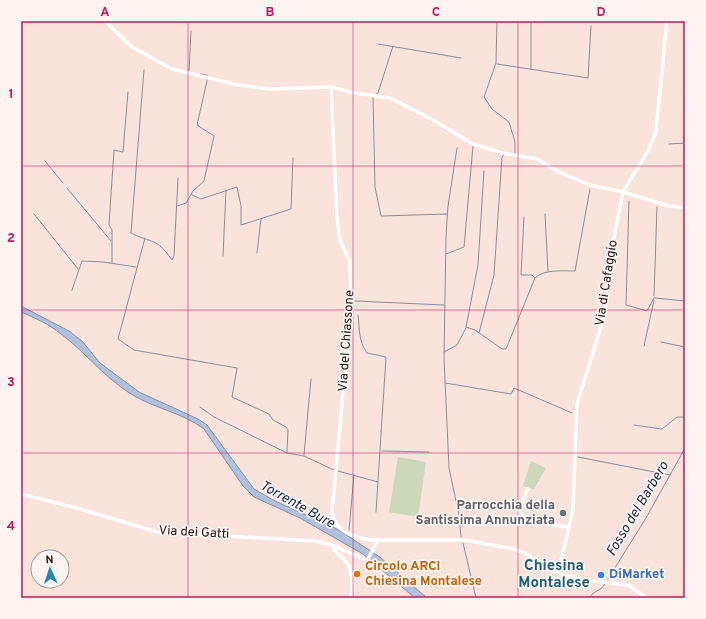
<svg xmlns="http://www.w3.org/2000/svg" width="706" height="619" font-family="Overpass,sans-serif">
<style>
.green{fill:#cbd8b9}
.water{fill:#afc1de;stroke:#858da0}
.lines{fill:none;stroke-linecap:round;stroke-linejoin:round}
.stream{stroke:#858da0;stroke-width:1}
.minor{stroke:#fff;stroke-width:3.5}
.grid{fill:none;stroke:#c2185b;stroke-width:1;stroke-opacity:0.55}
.worship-dot{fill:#6b7280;stroke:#fcf4f1;stroke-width:1.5}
.food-dot{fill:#e8710a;stroke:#fcf4f1;stroke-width:1.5}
.shop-dot{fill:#3f7fe0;stroke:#fcf4f1;stroke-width:1.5}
.labels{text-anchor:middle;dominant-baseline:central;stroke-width:3.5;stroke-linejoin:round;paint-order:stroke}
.street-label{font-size:13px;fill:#221510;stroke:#fcf4f1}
.worship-label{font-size:13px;font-weight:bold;fill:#5b616d;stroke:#fcf4f1;text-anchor:end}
.food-label{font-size:13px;font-weight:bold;fill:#c56008;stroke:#fcf4f1;text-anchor:start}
.shop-label{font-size:13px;font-weight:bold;fill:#366cbe;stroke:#fcf4f1;text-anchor:start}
.water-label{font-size:14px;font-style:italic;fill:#132b50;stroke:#fcf4f1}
.quarter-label{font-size:15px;font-weight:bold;fill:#1d5f7c;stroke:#fcf4f1}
.neatline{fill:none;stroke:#c2185b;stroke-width:1.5}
.grid-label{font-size:13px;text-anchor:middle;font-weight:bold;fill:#c2185b}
</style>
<rect width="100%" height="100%" fill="#fae3da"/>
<path class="green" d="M398,457L426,462L418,517L389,512Z
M531,461L546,468L534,489L523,486Z"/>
<path class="water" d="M21,306L69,331L82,341L100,363L139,392L198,419L207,425L254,489L275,501L339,530L381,558L427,598H415L363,554L300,518L254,497L243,486L204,429C182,412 151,408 128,392C102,375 85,352 61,334C49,324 35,318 21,312Z"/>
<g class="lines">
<path class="stream" d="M497,21L496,63L484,97L492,109L509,122L515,142V155
M378,44L461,58
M497,64L588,78L591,26
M531,69V21
M144,70L131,233C153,244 156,237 172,260L174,256L178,178
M189,72L191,31
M375,95L378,93L393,46
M373,97L375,187L381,216L447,214
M669,144L685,143
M457,148L448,206L446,236L444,358L449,468L459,515L461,537
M45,161L63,183
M67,188L111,241
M192,195L201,199L237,187L241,206V225L291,209L293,158
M629,201L626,305L647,311L654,298
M177,206L186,203L193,191L204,181L214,136L197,125L207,81V75L201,74
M34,214L78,269
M545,214L548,271
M524,217L521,275H532L535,278
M145,238L118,339L134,350L237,368L232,397L269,414L273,420L286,427L288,430L287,452
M257,253L261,219
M446,254L464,247L473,146
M223,256L226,190
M112,263V230L109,225L114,150L123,152L128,92
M72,290L82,261L103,262L136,267
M654,296L657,207
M655,298L685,301
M355,301L444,305
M358,315C360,330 358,340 367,353L386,357L376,512
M466,327L475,330L502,349H506L535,278C544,269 563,271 575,271L590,189
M466,327L478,265L484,171
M479,333L494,275L502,157L504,155
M661,342L685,347
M644,346L654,300
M444,352L457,345L466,328
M445,383L511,394L514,388L572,413
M200,407L214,417L287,453L304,456L334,470
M634,425L662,429L677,417H685
M382,451L429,452
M304,455L311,379
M578,457L670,475
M338,471L378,482
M349,530L354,475
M463,543L476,598
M608,579L646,518L685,448
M589,598C593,591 601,591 605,584"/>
<path class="minor" d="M105,21L132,47L172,69L238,85L270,89L331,87L354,93L390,98L433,120L473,144L502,153L537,159L559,172L590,185L623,192L669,206L685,208
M331,87L337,217L340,240L350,262L351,307L332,512C334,533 360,540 378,540
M528,489L519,509L520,514L545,524L569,527
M21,494L77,508L157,532L315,541L332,545L366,560L368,559L378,540H465L514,549L525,553L558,573L584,580L629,585L646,598
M332,545C335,554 342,556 347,563C354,572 352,587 351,598
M558,573L573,510L577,404L605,314L608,268L623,192L648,151L656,132L667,21"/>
</g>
<path class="grid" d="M188,21V598M353,21V598M518,21V598M21,166H685M21,310H685M21,453H685"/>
<circle class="worship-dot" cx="563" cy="513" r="4"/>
<circle class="food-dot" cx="357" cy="574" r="4"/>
<circle class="shop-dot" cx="601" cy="575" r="4"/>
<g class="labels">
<g class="street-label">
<text transform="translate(607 283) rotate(-81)">Via di Cafaggio</text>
<text transform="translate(347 341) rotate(-86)">Via del Chiassone</text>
<text transform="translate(194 533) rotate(3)">Via dei Gatti</text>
</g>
<g class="worship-label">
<text x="555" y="506">Parrocchia della<tspan x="555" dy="15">Santissima Annunziata</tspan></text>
</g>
<g class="food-label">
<text x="365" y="567">Circolo ARCI<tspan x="365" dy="15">Chiesina Montalese</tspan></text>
</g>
<g class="shop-label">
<text x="609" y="575">DiMarket</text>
</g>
<g class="water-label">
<text transform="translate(297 505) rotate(29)">Torrente Bure</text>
<text transform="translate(638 509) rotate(-59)">Fosso del Barbero</text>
</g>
<g class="quarter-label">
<text x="554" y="566">Chiesina<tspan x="554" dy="17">Montalese</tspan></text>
</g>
</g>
<rect width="706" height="619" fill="none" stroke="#fcf4f1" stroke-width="44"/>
<g transform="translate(50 569) rotate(357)"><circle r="19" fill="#fcf4f1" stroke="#a59b97"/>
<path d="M0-3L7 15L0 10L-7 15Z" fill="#2387b1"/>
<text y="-6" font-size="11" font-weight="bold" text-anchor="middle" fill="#221510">N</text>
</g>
<rect x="22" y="22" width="662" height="575" class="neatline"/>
<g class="grid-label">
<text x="105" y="16">A</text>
<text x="270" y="16">B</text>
<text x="436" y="16">C</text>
<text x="601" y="16">D</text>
<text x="11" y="98">1</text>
<text x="11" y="242">2</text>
<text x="11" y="386">3</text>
<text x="11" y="530">4</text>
</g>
</svg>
